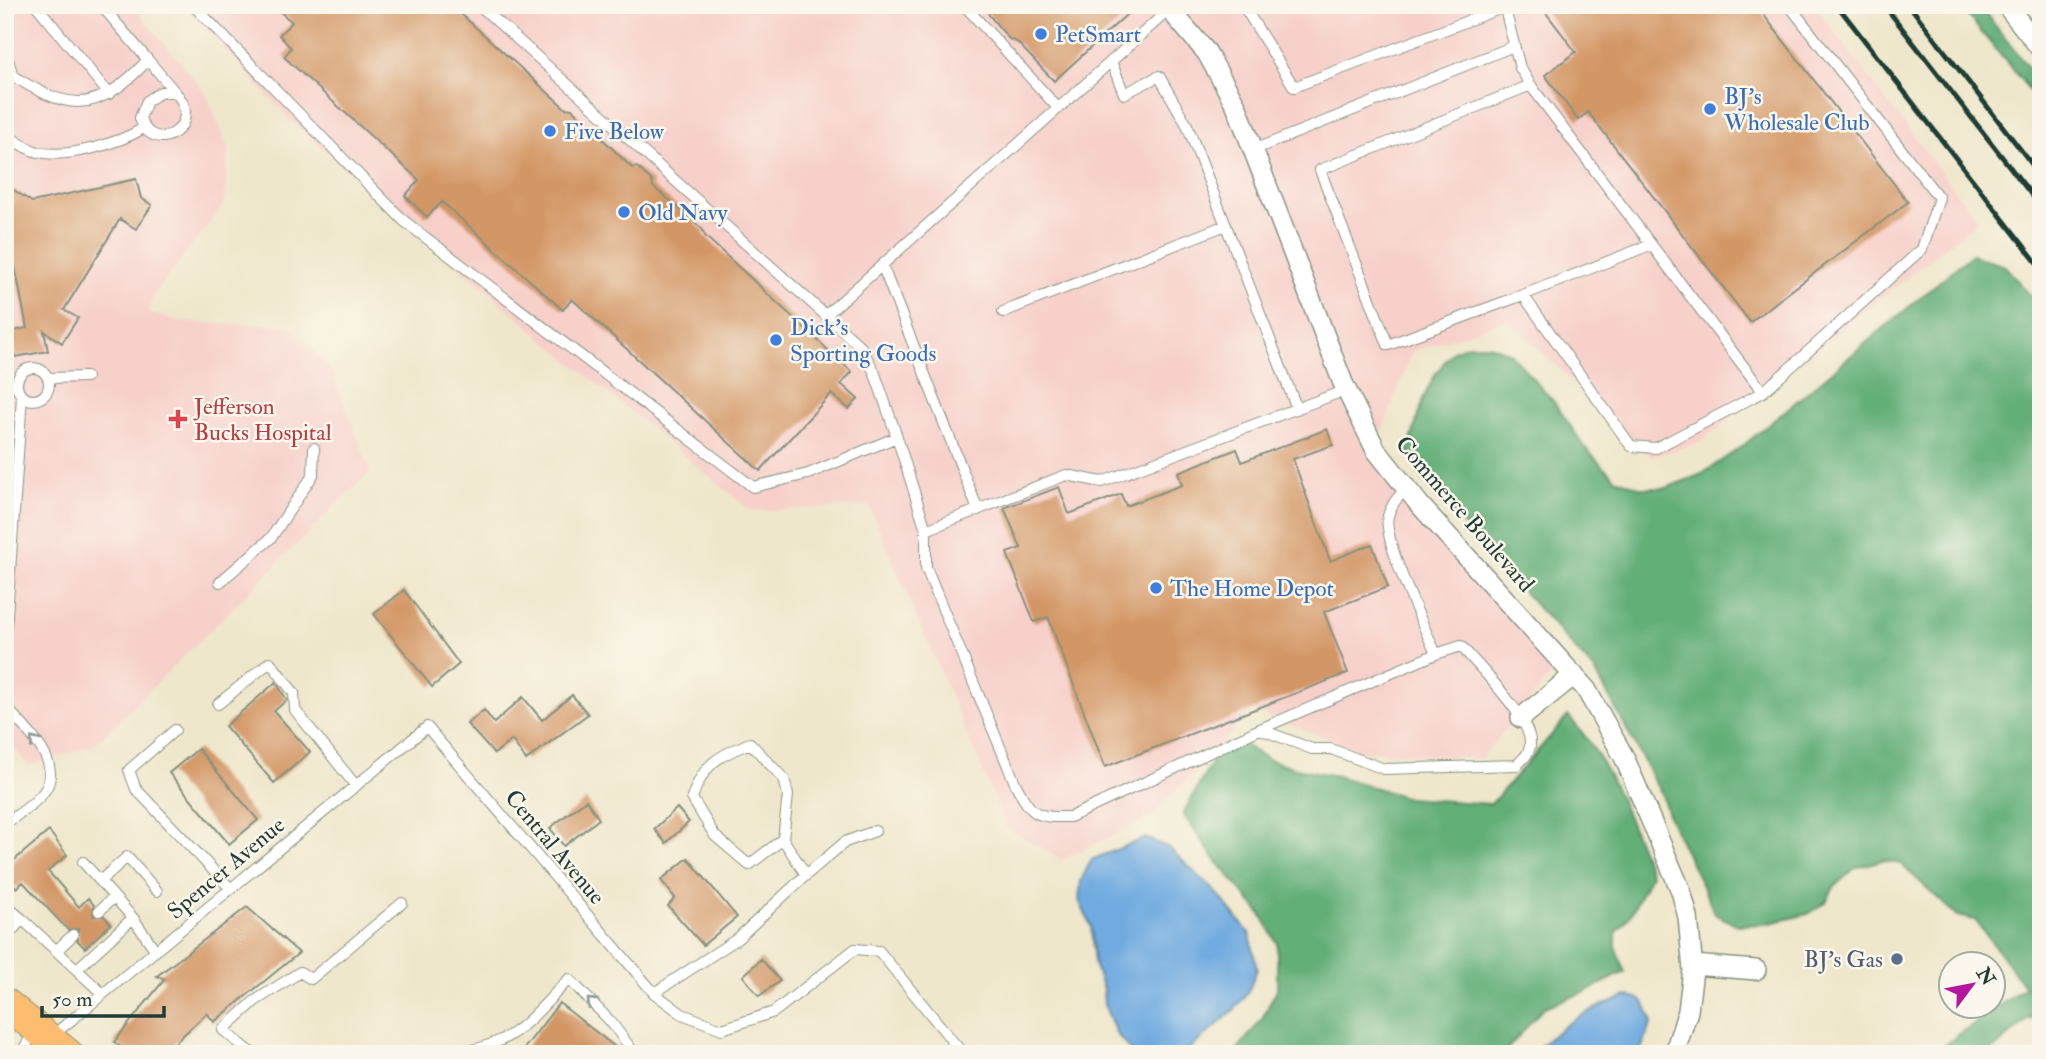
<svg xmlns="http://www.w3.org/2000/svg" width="2046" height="1059" font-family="'IM FELL Double Pica',serif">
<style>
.built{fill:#f7d0ca}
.forest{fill:#63af78;stroke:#417656;stroke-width:2}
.water{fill:#6faae0;stroke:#47748a;stroke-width:2}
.building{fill:#d39665}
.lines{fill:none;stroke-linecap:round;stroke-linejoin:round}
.service-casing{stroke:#879280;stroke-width:12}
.minor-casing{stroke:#879280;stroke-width:22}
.primary-casing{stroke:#879280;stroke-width:32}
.service{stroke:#fff;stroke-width:10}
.minor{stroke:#fff;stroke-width:19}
.primary{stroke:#fdbd6f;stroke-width:30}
.rail{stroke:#1f3d34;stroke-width:5}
.oneway{stroke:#8f9e9a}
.shop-dot{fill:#3f7fe0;stroke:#fbf7ec;stroke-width:2.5}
.health-dot{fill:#e0444e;stroke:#fbf7ec;stroke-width:2.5}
.service-dot{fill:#5c6f8a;stroke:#fbf7ec;stroke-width:2.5}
.labels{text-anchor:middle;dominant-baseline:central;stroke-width:5;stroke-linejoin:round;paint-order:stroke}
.shop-label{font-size:23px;fill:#366cbe;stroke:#fbf7ec;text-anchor:start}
.health-label{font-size:23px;fill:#be3a42;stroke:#fbf7ec;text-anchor:start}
.street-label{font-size:23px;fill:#1f3d34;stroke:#fbf7ec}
.service-label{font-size:23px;fill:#4e5e75;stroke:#fbf7ec;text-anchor:end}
</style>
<rect width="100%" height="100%" fill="#fbf7ec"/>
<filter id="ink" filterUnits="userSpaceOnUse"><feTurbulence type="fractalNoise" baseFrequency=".0143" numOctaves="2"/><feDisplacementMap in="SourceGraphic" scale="14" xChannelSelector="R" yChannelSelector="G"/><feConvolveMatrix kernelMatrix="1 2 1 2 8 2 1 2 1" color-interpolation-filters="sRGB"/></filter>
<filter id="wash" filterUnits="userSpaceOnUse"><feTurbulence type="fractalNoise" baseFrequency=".00686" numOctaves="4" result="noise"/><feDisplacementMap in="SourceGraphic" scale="28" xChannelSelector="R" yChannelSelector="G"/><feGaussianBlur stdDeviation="1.57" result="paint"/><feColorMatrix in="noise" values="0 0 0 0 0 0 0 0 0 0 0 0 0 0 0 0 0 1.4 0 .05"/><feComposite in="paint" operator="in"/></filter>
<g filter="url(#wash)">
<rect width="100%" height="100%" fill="#efe7cb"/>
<path class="built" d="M5,5H132L206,93L228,148L224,204L154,295L148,313L182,322L290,326L329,367L371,471L93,746L29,766L5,738Z
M184,5H1814L1978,221L1700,442L1651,457L1507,319L1412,352L1378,442L1553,672L1481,759L1359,750L1251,710L1153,816L1062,860L1007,828L869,506L751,511L543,339L291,121Z"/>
<path class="forest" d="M1959,5H1979L2041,84V104Z
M1971,255L2005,266L2041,308V1017L2027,1020L1988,1054H1932L2025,987L1975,920L1957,916L1901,864L1882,860L1855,868L1835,886L1825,903L1808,914L1766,924L1738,925L1716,915L1669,818L1662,795L1595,671L1430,488L1408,451L1423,399L1436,373L1453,351L1468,345H1489L1510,353L1554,402L1587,450L1615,478L1642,488H1666L1702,474L1744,445Z
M1568,716C1610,760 1628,819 1651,874L1630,916L1616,933V949L1625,972L1585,992L1544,1007L1503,1054H1234L1262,1019L1277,989V943L1261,914L1214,858L1183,814L1219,749L1239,742L1268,759L1295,768L1337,776L1408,798L1491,804Z"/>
<path class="water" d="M1145,838L1169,848L1217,893L1250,934L1257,969L1248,992L1234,1010L1193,1046L1181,1054H1133L1116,1033L1104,1004L1103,989L1094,964L1091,926L1079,900L1081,881L1091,860Z
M1627,996C1645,997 1647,1006 1652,1022L1639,1054H1532C1560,1025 1589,1009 1627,996Z"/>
<g id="blocks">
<path class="building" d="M272,5H451L565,108L572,109L632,168L637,167L652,181L653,187L677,206L702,229L705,236L852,372L841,384L858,399L849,409L831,394L760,471L572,299L563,310L442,202L427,217L405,196L419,180L284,57L291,48L279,35L292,22Z
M986,5H1137L1054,81L1017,42L1009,39L989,15Z
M1540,5H1756L1908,202L1750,322L1588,112L1578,120L1545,75L1576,52Z
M136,179L141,198L152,205L136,229L120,219L64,310L78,318L62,343L44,331L48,351L15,357L9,332L27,328L9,235L5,241V184L32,202Z
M1327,429L1333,445L1293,459L1330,561L1372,544L1388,587L1324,612L1348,673L1105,767L1048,617L1034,622L1007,553L1021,548L1004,508L1059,487L1069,514L1121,494L1126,506L1182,485L1178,472L1237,449L1242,462Z
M404,590L459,664L432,687L374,614Z
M276,682L287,700L274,711L310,752L274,783L225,726Z
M572,695L588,714L526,760L512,740L494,754L467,724L484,710L494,723L523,697L542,720Z
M198,749L258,820L229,844L169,773Z
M586,800L599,819L564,846L550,828Z
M677,808L689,822L666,843L654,829Z
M49,831L67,855L48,871L79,907L88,898L94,905L93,916H104L111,924L85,948L78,941V929L68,930L23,882L17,888L5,876V868Z
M688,858L737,917L703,945L668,906L675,898L661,880Z
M247,907L299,953L214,1022L207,1013L163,1054H131L114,1042L165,979L157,976Z
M761,959L780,981L759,996L743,976Z
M559,1003L624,1054H520Z"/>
</g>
</g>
<g filter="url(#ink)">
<use href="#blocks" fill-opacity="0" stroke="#879280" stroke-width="2"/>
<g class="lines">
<defs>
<path id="service" d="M36,5L109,94
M193,5L404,221L753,487L808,474L897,437L926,530V568L1015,783C1031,814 1034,818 1070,817L1260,729L1436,654C1425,628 1382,540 1388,516C1391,505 1398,496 1406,489
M479,5L861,347L874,371L897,437
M964,5L1058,108
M1243,5L1294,87L1504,7
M1504,5L1520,68L1534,90L1763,392L1922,249L1939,198L1789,5
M5,50L13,76
M148,60L175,92
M1111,61L1124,94L1159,76L1187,125L1297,409
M5,71C68,111 94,117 148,60L101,5
M1531,85L1320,170L1388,345L1523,295L1631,446L1656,448L1763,392
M161,92H175C207,125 153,159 140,118L147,101Z
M5,134C16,141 27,150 39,152C68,159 119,143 144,128
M1253,150L1514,46
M882,265L978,510
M1523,295L1650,245
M1003,312L1226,225
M827,314L1170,9
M17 384a16 16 0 1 1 32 0a16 16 0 1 1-32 0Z
M48,378L86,377
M926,530L1066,475L1102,482L1346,390
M220,582L271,538L313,475L314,448
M5,644L22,396
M218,704L270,662L294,693L295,710L356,786
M5,706C23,727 67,763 43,793C34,805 18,814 5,824
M1260,729L1312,749H1331L1384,769L1517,765C1524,758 1531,752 1530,742C1529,716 1479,667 1461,646L1436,654
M175,730L129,770L136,789L231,889
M83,862L133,918L156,951
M806,875L845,842L875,831
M100,881L127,857L157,891
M5,905L22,919
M99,911L114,897
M5,939L22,919L103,994
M57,950L73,935
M77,969L133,918
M654,993L737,939L806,875L783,839L788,795L784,779L750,743C718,756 703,764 692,798L715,836L749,865L783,839
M52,1036L427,727L654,993L682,1014L722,1029L774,1012L855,949L879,951L963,1054
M21,1054L34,1032
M253,1054L223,1030L255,1001L300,972L311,979L402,903
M450,1054C514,1046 526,1023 569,979L611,1022L635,1054"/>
<path id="minor" d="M1166,5L1207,53L1236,105L1343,383L1376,450L1419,504L1586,689L1624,757L1681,891L1688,917L1693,970L1688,1011L1674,1054
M2006,5L2041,49
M1521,718L1574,675
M1693,965L1756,970"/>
<path id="primary" d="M5,1003L68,1054"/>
</defs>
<use href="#service" class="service-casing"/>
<use href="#minor" class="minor-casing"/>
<use href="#primary" class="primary-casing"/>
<use href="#service" class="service"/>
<use href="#minor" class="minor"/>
<use href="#primary" class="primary"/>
<path class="rail" d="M1837,5L2041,268
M1884,5L2041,207
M1909,5L2041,176"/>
</g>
<defs><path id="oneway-chevron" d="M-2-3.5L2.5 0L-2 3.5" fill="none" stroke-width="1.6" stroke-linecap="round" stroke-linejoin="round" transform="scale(1.75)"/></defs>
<g class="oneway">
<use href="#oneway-chevron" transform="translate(34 741) rotate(-129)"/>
<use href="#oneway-chevron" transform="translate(591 1002) rotate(-135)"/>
</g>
</g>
<g class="shop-dot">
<circle cx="1041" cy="34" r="7"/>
<circle cx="1710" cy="109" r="7"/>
<circle cx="550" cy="131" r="7"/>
<circle cx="624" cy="212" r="7"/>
<circle cx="776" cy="340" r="7"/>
<circle cx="1156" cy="588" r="7"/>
</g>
<path class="health-dot" d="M174.5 408.5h7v7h7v7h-7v7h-7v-7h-7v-7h7z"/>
<circle class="service-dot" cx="1897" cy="959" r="7"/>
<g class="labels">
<g class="shop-label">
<text x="1055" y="34">PetSmart</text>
<text x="1724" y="96">BJ's<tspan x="1724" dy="26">Wholesale Club</tspan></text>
<text x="564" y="131">Five Below</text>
<text x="638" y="212">Old Navy</text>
<text x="790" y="327">Dick's<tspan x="790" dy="26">Sporting Goods</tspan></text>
<text x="1170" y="588">The Home Depot</text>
</g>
<g class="health-label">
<text x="194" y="406">Jefferson<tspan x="194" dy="26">Bucks Hospital</tspan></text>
</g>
<g class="street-label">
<text transform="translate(1465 514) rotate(49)">Commerce Boulevard</text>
<text transform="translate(555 847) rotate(50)">Central Avenue</text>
<text transform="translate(226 868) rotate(-40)">Spencer Avenue</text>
</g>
<g class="service-label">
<text x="1883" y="959">BJ’s Gas</text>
</g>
</g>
<rect width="2046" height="1059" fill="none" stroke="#fbf7ec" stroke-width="28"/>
<g transform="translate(1972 985) rotate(58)"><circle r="33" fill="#fbf7ec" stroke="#a3ada2" stroke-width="2"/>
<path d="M0-5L12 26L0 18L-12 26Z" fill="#b5179e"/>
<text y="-10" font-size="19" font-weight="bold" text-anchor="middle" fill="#1f3d34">N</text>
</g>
<path d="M42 1006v10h122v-10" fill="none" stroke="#1f3d34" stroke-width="3.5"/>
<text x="52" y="1006" font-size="21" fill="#1f3d34" stroke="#fbf7ec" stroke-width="5" paint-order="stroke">50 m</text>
</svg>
